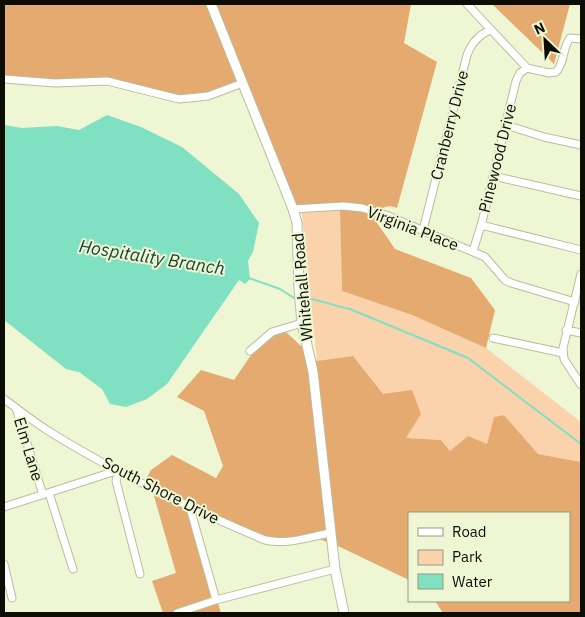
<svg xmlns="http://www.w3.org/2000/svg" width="585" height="617" font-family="'IBM Plex Sans',sans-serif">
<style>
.green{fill:#fad2ac}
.forest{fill:#e4aa70}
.water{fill:#80e0c2}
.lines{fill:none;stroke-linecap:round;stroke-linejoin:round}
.stream{stroke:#80e0c2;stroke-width:2}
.minor-casing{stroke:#b7bf9e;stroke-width:9}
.tertiary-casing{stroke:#b7bf9e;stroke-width:11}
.minor{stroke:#fff;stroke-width:7}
.tertiary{stroke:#fff;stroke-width:9}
.labels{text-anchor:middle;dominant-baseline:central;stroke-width:4;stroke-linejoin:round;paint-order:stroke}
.street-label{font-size:16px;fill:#0c0e04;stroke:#eef6d4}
.water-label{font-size:18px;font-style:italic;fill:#143f33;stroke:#eef6d4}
</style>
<rect width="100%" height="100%" fill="#eef6d4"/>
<path class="green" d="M301,205L340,211L342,291L412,315L486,348L581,422V462L538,454L504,415L494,417L487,445L450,451L441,440L405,438L383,394L353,356L317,361Z"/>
<path class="forest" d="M4,4H411L404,43L437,62L397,208C385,203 379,209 375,220L395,249L471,278L495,310L486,348L412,315L342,291L340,211L301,205L289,208L239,84L179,101L115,83L15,84L4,81Z
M492,4H570L554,64Z
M285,331L317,361L353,356L383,394L412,390L421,414L406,438L441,440L450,451L468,436L487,444L494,417L504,415L538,454L581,462V613H443L435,601H569V513H409V580L338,546L316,538L264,540L189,508L221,613H194L192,607L172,613H163L152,581L176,573L152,489L143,484L151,470L172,455L216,478L223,466L204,411L177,397L201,370L234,380L260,342Z"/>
<path class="water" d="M107,115L141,127L182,147L239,194L259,223L253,252L248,261L250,279L245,284L239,280L167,384L147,399L126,407L110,404L102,389L79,372L66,369L4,320V125L22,128L57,126L79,130Z"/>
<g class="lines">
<path class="stream" d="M249,278L280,289L294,298
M305,298C321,300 334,306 350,309L468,358L581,444"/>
<defs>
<path id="minor" d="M467,4L527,68
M527,68L549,73L556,72C565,63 562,48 570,38L581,39
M4,79L55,83L107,81L179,99L208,96L243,83
M506,125L544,137L581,145
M493,176L581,196
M293,209L344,206L362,208L386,215L485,257L505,280L511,283L575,302
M481,225L581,250
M423,230L467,55C471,45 479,34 491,30
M473,251L482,222L516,81L520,73L527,68
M581,274L563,348L564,359L581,385
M566,330L581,333
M493,338L563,353
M250,351L272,332L302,323
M4,399C19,410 34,422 50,432C118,474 191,509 265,540C286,545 309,537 330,533
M16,408L43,495
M119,470L116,481L140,574
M49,493L73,569
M4,507L119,470
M190,508L216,600
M4,564L12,598
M177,613L216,600L335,569"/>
<path id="tertiary" d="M211,4L293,209L297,223L299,289L302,323L313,372L335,569L344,613"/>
</defs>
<use href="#minor" class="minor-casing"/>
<use href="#tertiary" class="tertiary-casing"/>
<use href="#minor" class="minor"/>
<use href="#tertiary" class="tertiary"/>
</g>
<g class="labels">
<g class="street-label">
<text transform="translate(449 125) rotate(-76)">Cranberry Drive</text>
<text transform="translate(497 158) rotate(-76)">Pinewood Drive</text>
<text transform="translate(413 228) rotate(21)">Virginia Place</text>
<text transform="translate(302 287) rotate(-95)">Whitehall Road</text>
<text transform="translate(29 449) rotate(73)">Elm Lane</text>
<text transform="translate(161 490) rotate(27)">South Shore Drive</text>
</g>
<g class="water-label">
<text transform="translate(152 257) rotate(9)">Hospitality Branch</text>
</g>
</g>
<rect width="585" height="617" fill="none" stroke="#0c0e04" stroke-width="10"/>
<rect x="408" y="512" width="162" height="90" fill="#eef6d4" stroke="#949981"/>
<rect x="418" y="528" width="25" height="8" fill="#ffffff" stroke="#949981"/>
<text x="452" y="537" font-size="15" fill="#0c0e04">Road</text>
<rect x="418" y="550" width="25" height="15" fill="#fad2ac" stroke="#949981"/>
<text x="452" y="562" font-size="15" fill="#0c0e04">Park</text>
<rect x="418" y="574" width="25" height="15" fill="#80e0c2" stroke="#949981"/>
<text x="452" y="587" font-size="15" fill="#0c0e04">Water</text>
<g transform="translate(545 40) rotate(335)" stroke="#eef6d4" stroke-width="4" paint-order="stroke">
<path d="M0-4L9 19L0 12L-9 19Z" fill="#0c0e04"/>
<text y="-8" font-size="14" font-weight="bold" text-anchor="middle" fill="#0c0e04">N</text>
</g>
</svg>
